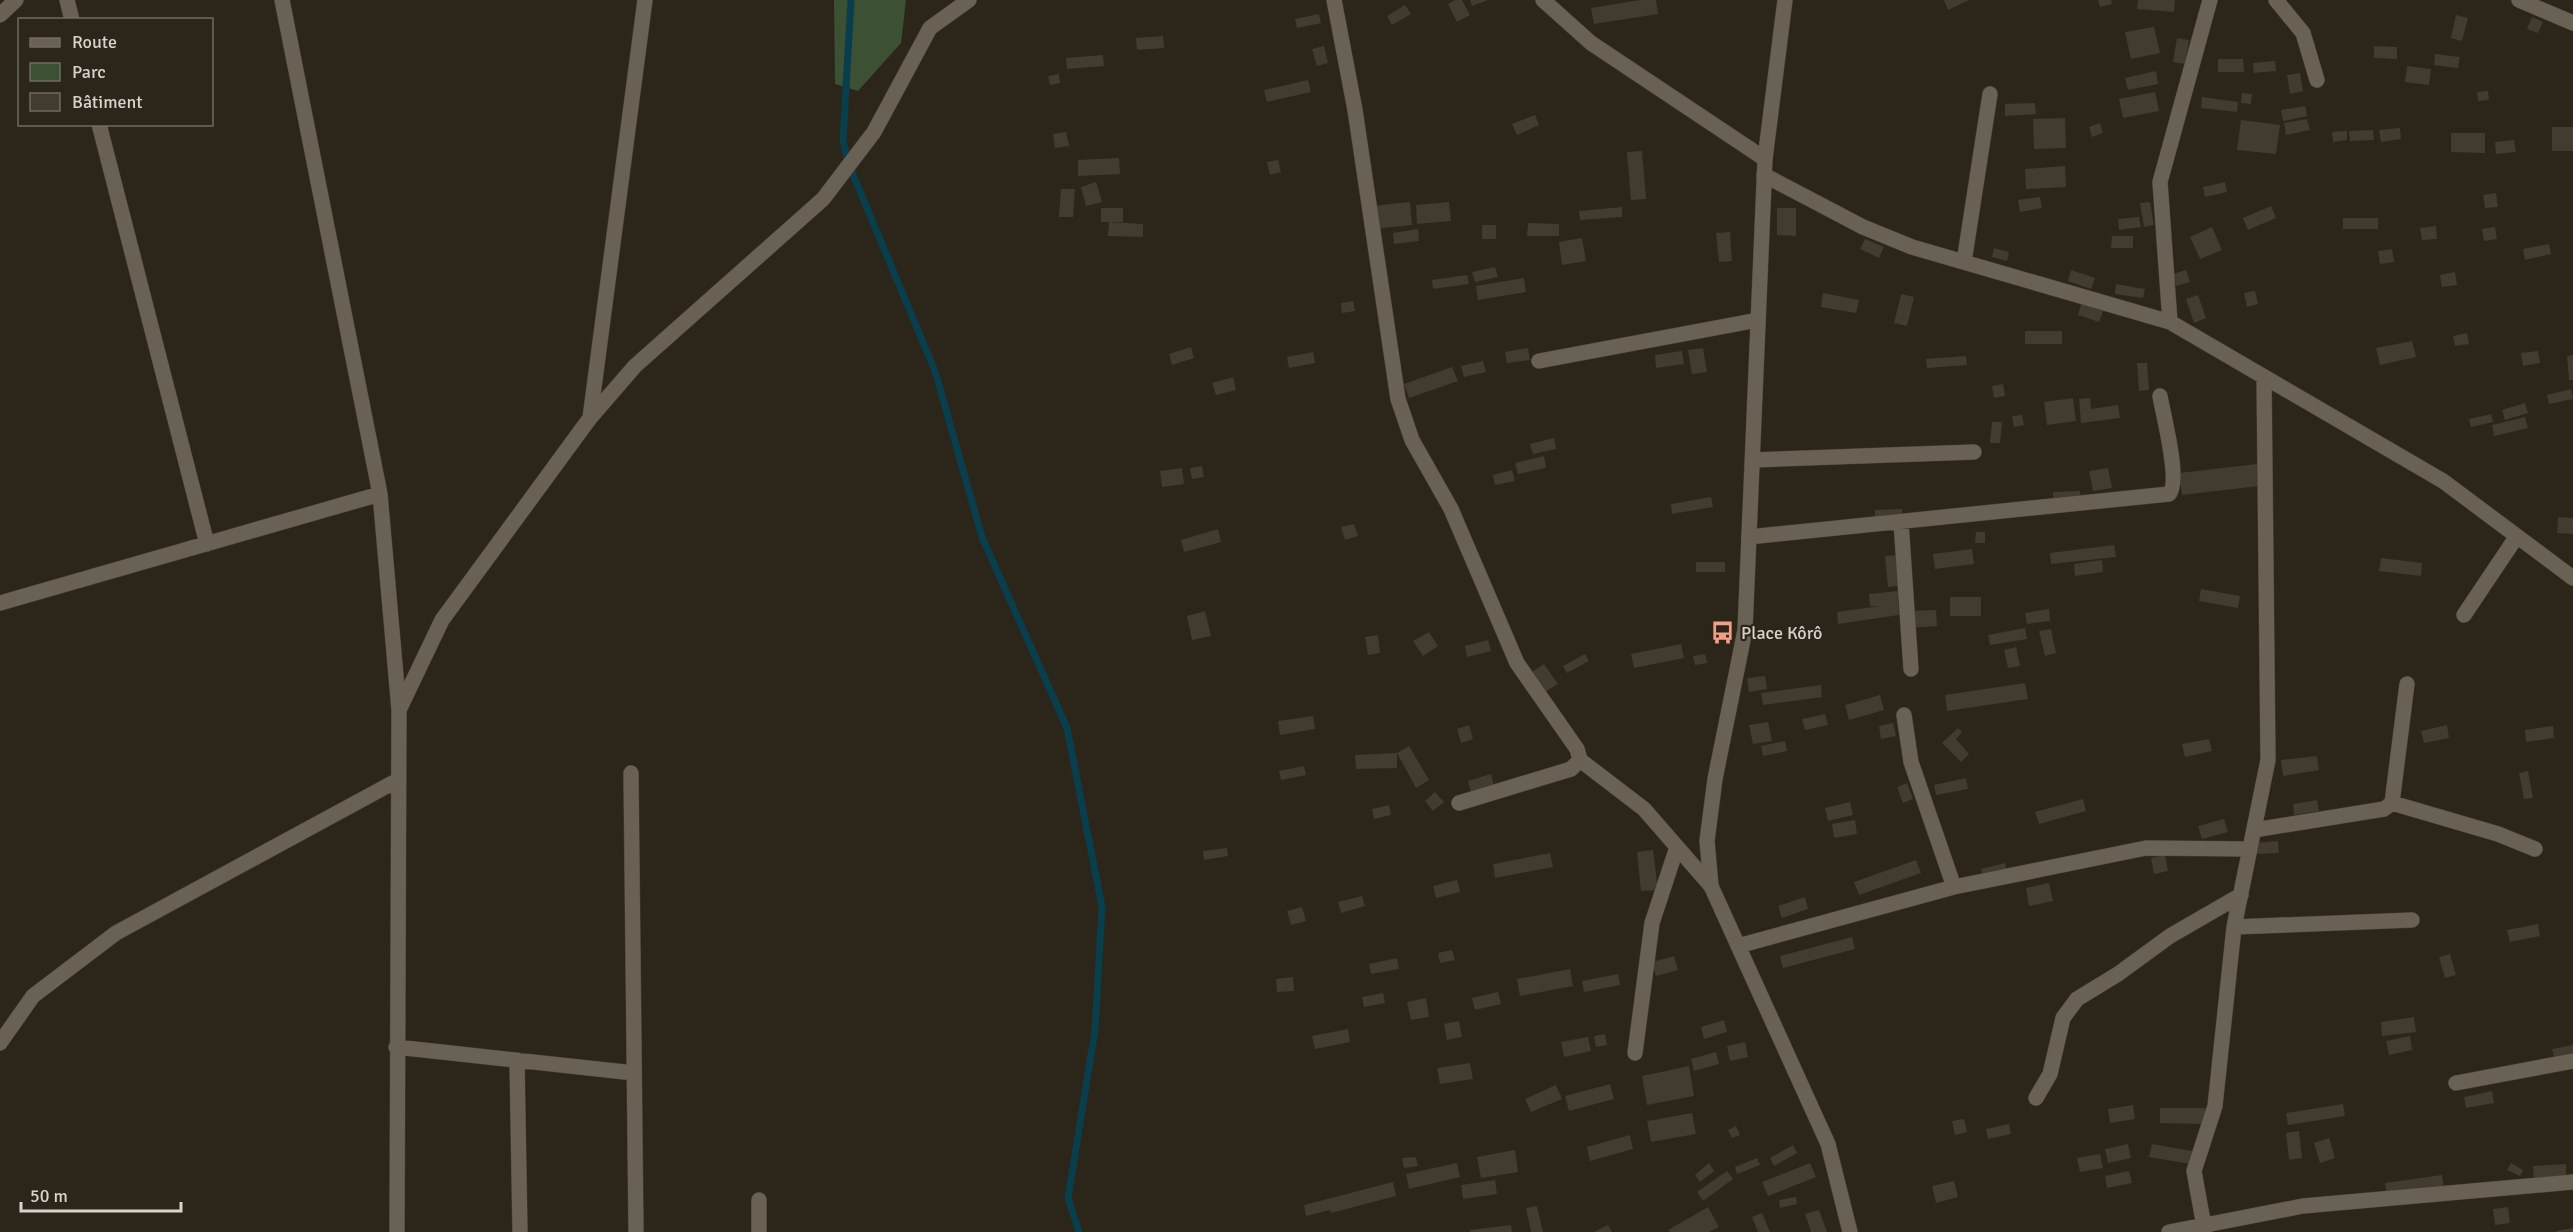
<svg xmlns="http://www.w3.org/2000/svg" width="2573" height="1232" font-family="Signika,sans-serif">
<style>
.green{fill:#3c5033}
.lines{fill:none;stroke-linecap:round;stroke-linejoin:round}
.stream{stroke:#093e4c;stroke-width:7}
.building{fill:#423b30}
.street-casing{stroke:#474139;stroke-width:16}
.secondary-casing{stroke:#474139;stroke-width:16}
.street{stroke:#686154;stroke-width:15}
.secondary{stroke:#686154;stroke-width:15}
.labels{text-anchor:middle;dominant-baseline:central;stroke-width:4.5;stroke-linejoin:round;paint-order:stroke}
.poi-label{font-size:18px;fill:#d8d4cd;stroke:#2b251a;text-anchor:start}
</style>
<rect width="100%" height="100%" fill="#2b251a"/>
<path class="green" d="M834,0H906L901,43L858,91L835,84Z"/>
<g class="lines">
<path class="stream" d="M851,0L843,141L849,165L935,371L982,537L1067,728L1102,907L1095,1030L1068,1198L1079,1232"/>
</g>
<path class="building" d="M1455,0H1462L1470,15L1457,22L1448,4Z
M1470,0H1488L1472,6Z
M1640,0H1656L1658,14L1594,24L1591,8Z
M1944,0H1969L1948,10Z
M2098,0H2111L2112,4L2100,7Z
M2138,0H2175L2174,12L2137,9Z
M1405,5L1411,14L1392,25L1387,16Z
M1319,14L1321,23L1297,28L1295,19Z
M2456,15L2468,18L2462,41L2451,38Z
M2532,17L2543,22L2538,33L2527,29Z
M2154,27L2160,53L2131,59L2125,32Z
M1163,36L1164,48L1137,50L1136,38Z
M2177,38L2189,40L2185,64L2173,62Z
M1324,46L1328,63L1317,66L1312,49Z
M2374,46L2397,47V59L2374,58Z
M2435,54L2460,57L2458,68L2434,65Z
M1103,55L1104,66L1067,69L1066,58Z
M2218,59H2243L2244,72H2218Z
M2275,61L2276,71L2254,73L2253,63Z
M2407,66L2431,69L2429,85L2405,82Z
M2156,71L2158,84L2128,90L2125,78Z
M2300,73L2303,91L2290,94L2287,75Z
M1059,74L1060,83L1050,85L1048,76Z
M1308,80L1311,92L1267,102L1264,90Z
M2488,91L2489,100L2478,101L2477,92Z
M2155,92L2159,111L2123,118L2119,99Z
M2242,93L2252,94L2251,104L2241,103Z
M2202,97L2238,102L2237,112L2201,108Z
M2035,103L2036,114L2005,116V104Z
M2305,106L2307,116L2283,121L2281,110Z
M1535,115L1539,125L1517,135L1512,124Z
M2065,118L2066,148L2034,149L2033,119Z
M2307,119L2310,130L2286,135L2284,123Z
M2241,120L2280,125L2276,154L2237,150Z
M2100,123L2103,133L2092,137L2089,127Z
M2552,127H2573V151H2552Z
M2400,128L2401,139L2381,142L2379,130Z
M2373,130L2374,140L2350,141L2349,131Z
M2347,131V140L2333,142L2332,132Z
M1066,132L1069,146L1055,148L1053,134Z
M2451,133H2485V153L2451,152Z
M2514,140L2516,152L2496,154L2495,142Z
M1642,151L1646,199L1631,200L1627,152Z
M1119,158L1120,174L1078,176V160Z
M1278,160L1281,172L1270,175L1267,162Z
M2065,166L2066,187L2026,189L2025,169Z
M1096,182L1102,202L1086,206L1081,187Z
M2225,182L2227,192L2205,197L2203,187Z
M1061,189H1075L1073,217H1059Z
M2496,193L2498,207L2485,208L2483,195Z
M2040,197L2042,208L2020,212L2018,200Z
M1410,202L1412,225L1374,229L1372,206Z
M1449,202L1451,221L1417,224L1416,205Z
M2150,202L2154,225L2144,227L2140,203Z
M2271,206L2276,218L2248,230L2243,218Z
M1622,207V217L1580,220L1579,211Z
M1101,208H1123V222H1101Z
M1777,208H1796V236L1777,235Z
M2139,217L2141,227L2119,230L2118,219Z
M2343,218H2378V229H2343Z
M1109,222L1143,224V237L1108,236Z
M1528,223L1559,224V236H1527Z
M1482,225H1496V239H1482Z
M2436,226L2437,239L2422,240L2420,228Z
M2212,227L2222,250L2200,259L2190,237Z
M2495,227L2497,239L2484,241L2482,229Z
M1418,229L1419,241L1394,244L1393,233Z
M1730,232L1732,261L1719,262L1716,233Z
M2112,236H2133V248H2111Z
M1582,238L1586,261L1562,265L1559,242Z
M1865,239L1884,247L1879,258L1860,249Z
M2549,244L2551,254L2525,260L2523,249Z
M1994,248L2009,252L2007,261L1992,257Z
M2392,249L2394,262L2380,264L2378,251Z
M1495,267L1498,277L1475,282L1472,272Z
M2071,270L2095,278L2091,289L2068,281Z
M2186,270L2190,282L2176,286L2173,274Z
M2455,272L2457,285L2442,287L2440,275Z
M1467,275L1469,284L1433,289L1432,280Z
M1524,278L1526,292L1478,300L1476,286Z
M2116,284L2145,289L2143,298L2115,294Z
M2255,291L2258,304L2247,307L2244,293Z
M1823,293L1859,300L1856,313L1821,307Z
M1901,294L1914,297L1907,326L1894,323Z
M2198,295L2206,318L2194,323L2186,299Z
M1353,301L1355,311L1342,313L1341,303Z
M2081,304L2103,311L2099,322L2078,315Z
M2025,331H2062V344H2025Z
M2467,333L2469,344L2455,346L2453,336Z
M2412,341L2416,357L2380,365L2376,348Z
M1191,347L1194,358L1172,365L1169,354Z
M1528,348L1530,360L1507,363L1505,352Z
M1703,348L1707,372L1692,374L1688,350Z
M1682,351L1684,364L1656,368L1655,355Z
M2538,351L2540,363L2523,366L2521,353Z
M1313,352L1315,363L1289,368L1287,357Z
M2573,355V380H2569L2567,356Z
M1966,356L1967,365L1927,368L1926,359Z
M1483,361L1486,372L1464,377L1461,366Z
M2137,363H2147L2149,390L2139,391Z
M1452,367L1458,381L1409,398L1404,384Z
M1233,377L1236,390L1216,395L1212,383Z
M2003,384L2005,396L1994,398L1992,386Z
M2571,389L2573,399L2549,404L2547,395Z
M2073,398L2076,421L2047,425L2044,402Z
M2090,398L2091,409L2118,405L2120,418L2081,423L2079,399Z
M2525,403L2528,413L2505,420L2502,410Z
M2491,414L2493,422L2471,427L2469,419Z
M2022,415L2024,425L2014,427L2012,416Z
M2525,417L2528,428L2494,436L2492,425Z
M1992,422H2002L2000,443H1990Z
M1554,438L1556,449L1533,454L1530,444Z
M1544,456L1546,468L1518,474L1515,463Z
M2257,464L2259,486L2182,495L2179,473Z
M1202,466L1204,477L1192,479L1190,468Z
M1182,468L1184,484L1162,487L1160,471Z
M2108,468L2112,488L2093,491L2089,471Z
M1512,470L1515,481L1495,485L1493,475Z
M2080,491L2081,501L2053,502V492Z
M1711,497L1713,507L1672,514L1671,504Z
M1902,509V518L1875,519V510Z
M2558,517L2573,518V534L2557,533Z
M1354,524L1358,536L1345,540L1341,527Z
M1218,529L1221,542L1184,552L1181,540Z
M1976,532H1985V543H1975Z
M2114,545L2116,557L2051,564L2050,553Z
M1972,549L1974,564L1935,569L1933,554Z
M1896,555L1899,586L1888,587L1885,556Z
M2381,558L2422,563L2421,576L2379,571Z
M2102,560L2103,572L2075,576L2074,564Z
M1696,562H1725V572H1696Z
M2201,589L2240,596L2238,608L2199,601Z
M1898,591L1899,615L1838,624L1837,612L1880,606H1870L1869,594Z
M1950,597H1981V616H1950Z
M2049,609L2050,621L2027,624L2025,613Z
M1936,610L1937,626L1910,628L1909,611Z
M1205,611L1211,636L1192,640L1187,616Z
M2025,628L2027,639L1990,645L1988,635Z
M2051,629L2056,653L2045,656L2039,631Z
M1429,632L1438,646L1423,656L1413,641Z
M1378,635L1380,653L1368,655L1365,637Z
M1488,640L1491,651L1467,657L1465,646Z
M1681,644L1684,658L1634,668L1631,654Z
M2016,647L2020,666L2008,668L2004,650Z
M1585,654L1589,661L1567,673L1563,666Z
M1705,654L1707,663L1695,665L1693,656Z
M1544,664L1558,684L1545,692L1532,672Z
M1765,676L1767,689L1749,692L1747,678Z
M2025,683L2028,699L1947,711L1945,695Z
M1821,685L1822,697L1763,705L1761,693Z
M1880,695L1884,710L1849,720L1845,705Z
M1825,714L1828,725L1805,730L1802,719Z
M1313,716L1315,729L1280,735L1278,721Z
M1768,722L1772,741L1753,744L1749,725Z
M1893,723L1896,736L1881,739L1879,726Z
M1469,725L1473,739L1461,743L1457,729Z
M2447,725L2449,738L2424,743L2421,731Z
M2553,726L2554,738L2526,742L2525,730Z
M1958,728L1962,732L1956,739L1969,754L1961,762L1942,743Z
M2209,739L2212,751L2185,757L2182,744Z
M1785,741L1787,751L1763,756L1761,746Z
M1409,746L1429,780L1416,788L1397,753Z
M1397,753V768L1356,769L1355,755Z
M2317,756L2319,770L2283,776L2281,760Z
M1304,766L1306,775L1281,780L1279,771Z
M2528,771L2533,798L2524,799L2519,773Z
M1491,774L1494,786L1471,793L1468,781Z
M1966,778L1968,789L1936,795L1934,785Z
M1907,783L1913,799L1903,803L1897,787Z
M1435,792L1444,802L1433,811L1425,801Z
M2083,799L2086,811L2039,824L2035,812Z
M2317,800L2319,811L2294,815L2293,804Z
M1850,802L1853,815L1828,821L1825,808Z
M1389,805L1391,815L1374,819L1372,809Z
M2224,819L2228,832L2202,839L2198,826Z
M1855,820L1857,834L1834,838L1832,824Z
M2278,841L2279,853L2255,854L2254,843Z
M1227,848L1228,856L1204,860L1203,851Z
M1653,850L1658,890L1641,891L1637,852Z
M1550,853L1553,867L1495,878L1493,864Z
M2165,855L2168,871L2154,874L2151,858Z
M1916,860L1921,873L1859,895L1854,882Z
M2005,863L2007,874L1984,880L1981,869Z
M1457,880L1460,892L1436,898L1433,886Z
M2049,883L2053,901L2029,906L2026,888Z
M1362,896L1365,906L1341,913L1338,902Z
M1805,897L1808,909L1782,918L1778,906Z
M1302,907L1306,921L1291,925L1287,911Z
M2538,924L2540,936L2510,942L2507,930Z
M1852,937L1855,949L1783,968L1780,956Z
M1452,950L1455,960L1440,963L1438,953Z
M2450,954L2456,975L2445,978L2439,957Z
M1674,956L1678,970L1656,976L1652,962Z
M1397,958L1399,969L1371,974L1369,964Z
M1570,969L1573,986L1520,996L1517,979Z
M1618,974L1620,985L1584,992L1582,981Z
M1293,977L1294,991L1277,992L1276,979Z
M1498,992L1501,1004L1475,1010L1472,998Z
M1383,993L1385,1003L1364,1007L1362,997Z
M1426,998L1429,1017L1411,1020L1407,1002Z
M2414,1017L2416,1032L2382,1036L2381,1022Z
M1724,1020L1727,1032L1704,1039L1701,1027Z
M1459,1021L1462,1037L1447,1040L1444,1024Z
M1348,1029L1350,1042L1315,1049L1312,1036Z
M1605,1034L1607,1045L1596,1047L1594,1036Z
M2410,1036L2412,1050L2389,1055L2386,1041Z
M1588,1037L1591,1051L1564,1057L1561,1042Z
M1745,1042L1748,1057L1730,1061L1727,1046Z
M2573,1045V1057L2555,1061L2552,1049Z
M1716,1052L1719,1064L1694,1071L1691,1059Z
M1470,1063L1473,1079L1440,1084L1437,1068Z
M1689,1066L1694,1096L1647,1105L1642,1076Z
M1610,1084L1614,1099L1569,1111L1565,1096Z
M1556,1085L1562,1099L1531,1112L1525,1099Z
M2492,1091L2494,1103L2466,1108L2464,1097Z
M2343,1104L2345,1116L2288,1125L2286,1113Z
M2133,1105L2135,1119L2110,1123L2108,1109Z
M2160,1108H2205V1124L2160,1123Z
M1692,1113L1696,1134L1651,1142L1647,1121Z
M1964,1119L1967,1132L1955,1135L1952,1121Z
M2009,1124L2011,1134L1988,1139L1986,1129Z
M1736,1126L1740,1135L1732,1138L1728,1130Z
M2299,1131L2302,1158L2289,1160L2286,1133Z
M1630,1135L1633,1149L1590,1161L1587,1147Z
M2329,1138L2335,1158L2320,1163L2314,1143Z
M2128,1144L2131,1158L2108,1163L2105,1149Z
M2152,1144L2192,1151L2190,1164L2149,1157Z
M1793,1145L1797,1153L1774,1166L1770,1158Z
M1515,1150L1518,1172L1481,1178L1477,1157Z
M2100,1154L2103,1168L2080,1172L2077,1158Z
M1416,1157L1418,1166L1404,1168L1402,1158Z
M1757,1158L1760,1165L1737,1174L1735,1167Z
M1457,1163L1460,1177L1409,1189L1406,1174Z
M1709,1163L1714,1171L1700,1182L1695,1175Z
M1810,1163L1816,1177L1768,1196L1762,1182Z
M2511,1163L2523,1170L2520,1176L2507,1170Z
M2566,1164V1176L2534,1178L2533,1166Z
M1727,1171L1733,1179L1703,1201L1697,1192Z
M2129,1171L2132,1183L2107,1188L2105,1176Z
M2442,1175L2444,1188L2387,1196L2385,1183Z
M1495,1180L1497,1194L1463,1199L1461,1185Z
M1954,1181L1958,1197L1936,1203L1932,1186Z
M1393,1182L1396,1196L1331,1213L1330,1210L1306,1216L1304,1205Z
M1796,1197L1797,1204L1780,1208L1779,1200Z
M1537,1206L1543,1232H1531L1526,1208Z
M1708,1207L1719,1227L1709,1232H1670L1668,1230Z
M2508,1207L2510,1223L2495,1225L2493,1209Z
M1819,1210L1827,1232H1811L1805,1214Z
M1762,1213L1770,1232H1758L1752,1217Z
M1511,1225L1512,1232H1470V1230Z
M1608,1225L1612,1232H1594Z
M2573,1228V1232H2557L2556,1231Z"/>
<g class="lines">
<defs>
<path id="street" d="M67,0L72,20
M282,0L380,494L399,710L397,1232
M1334,0L1355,110L1398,399L1412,440L1451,509L1517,663L1577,749L1580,760L1571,769L1459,803
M1543,0L1591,43L1765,159
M2276,0L2303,33L2317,80
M2519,0L2573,23
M0,15L16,0
M99,124L207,544
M1764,175L1863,227L1912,247L2170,322L2443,481L2573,578
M1964,262L1990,94
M2170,322L2160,182L2210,0
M1539,361L1758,320
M590,418L645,0
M1753,460L1974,452
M1901,522L1911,669
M1749,537L2169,494C2181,482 2163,414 2160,396
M0,603L380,494
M2464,615L2517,536
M399,710L442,620L590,418L635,366L823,199L874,132L930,28L969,0
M1904,715L1911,762L1954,887
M1580,760L1644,809L1711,886L1828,1144L1850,1232
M631,773L636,1232
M2392,803L2498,834L2535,849
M2254,830L2384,809L2392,803L2407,684
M2234,927L2412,920
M1738,946L1954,887L2146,848L2250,849
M0,1043L33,996L116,933L398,780
M396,1047L634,1073
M1635,1053L1652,923L1677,847
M517,1060L520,1232
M2456,1083L2573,1061
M2036,1098L2050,1074L2063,1018L2077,999L2118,974L2170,936L2241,895
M759,1232V1200
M2169,1232L2303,1206L2573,1182
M2205,1232L2194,1171L2215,1106L2234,927L2268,760L2264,377"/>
<path id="secondary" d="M1711,886L1707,841L1715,779L1745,630L1765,159L1785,0"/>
</defs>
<use href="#street" class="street-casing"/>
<use href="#secondary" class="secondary-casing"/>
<use href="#street" class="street"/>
<use href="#secondary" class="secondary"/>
</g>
<defs>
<symbol id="bus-bare" viewBox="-9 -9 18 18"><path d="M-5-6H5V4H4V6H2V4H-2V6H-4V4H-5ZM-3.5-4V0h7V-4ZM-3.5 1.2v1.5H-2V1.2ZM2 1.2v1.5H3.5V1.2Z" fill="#f39f85" stroke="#2b251a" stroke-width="2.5" paint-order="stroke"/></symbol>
</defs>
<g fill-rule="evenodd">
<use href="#bus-bare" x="1706" y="616" width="33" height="33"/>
</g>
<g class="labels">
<g class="poi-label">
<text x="1741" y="633">Place Kôrô</text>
</g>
</g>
<rect x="18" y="18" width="195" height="108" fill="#2b251a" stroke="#706b62" stroke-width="1.5"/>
<rect x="30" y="38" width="30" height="9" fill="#686154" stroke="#706b62" stroke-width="1.5"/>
<text x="72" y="48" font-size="18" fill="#d8d4cd">Route</text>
<rect x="30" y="63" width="30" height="18" fill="#3c5033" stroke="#706b62" stroke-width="1.5"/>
<text x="72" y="78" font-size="18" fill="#d8d4cd">Parc</text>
<rect x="30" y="93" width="30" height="18" fill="#423b30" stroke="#706b62" stroke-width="1.5"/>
<text x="72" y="108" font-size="18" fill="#d8d4cd">Bâtiment</text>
<path d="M21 1202v9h160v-9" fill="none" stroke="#d8d4cd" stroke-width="3"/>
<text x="30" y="1202" font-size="18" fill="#d8d4cd" stroke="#2b251a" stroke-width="4.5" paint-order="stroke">50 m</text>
</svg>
